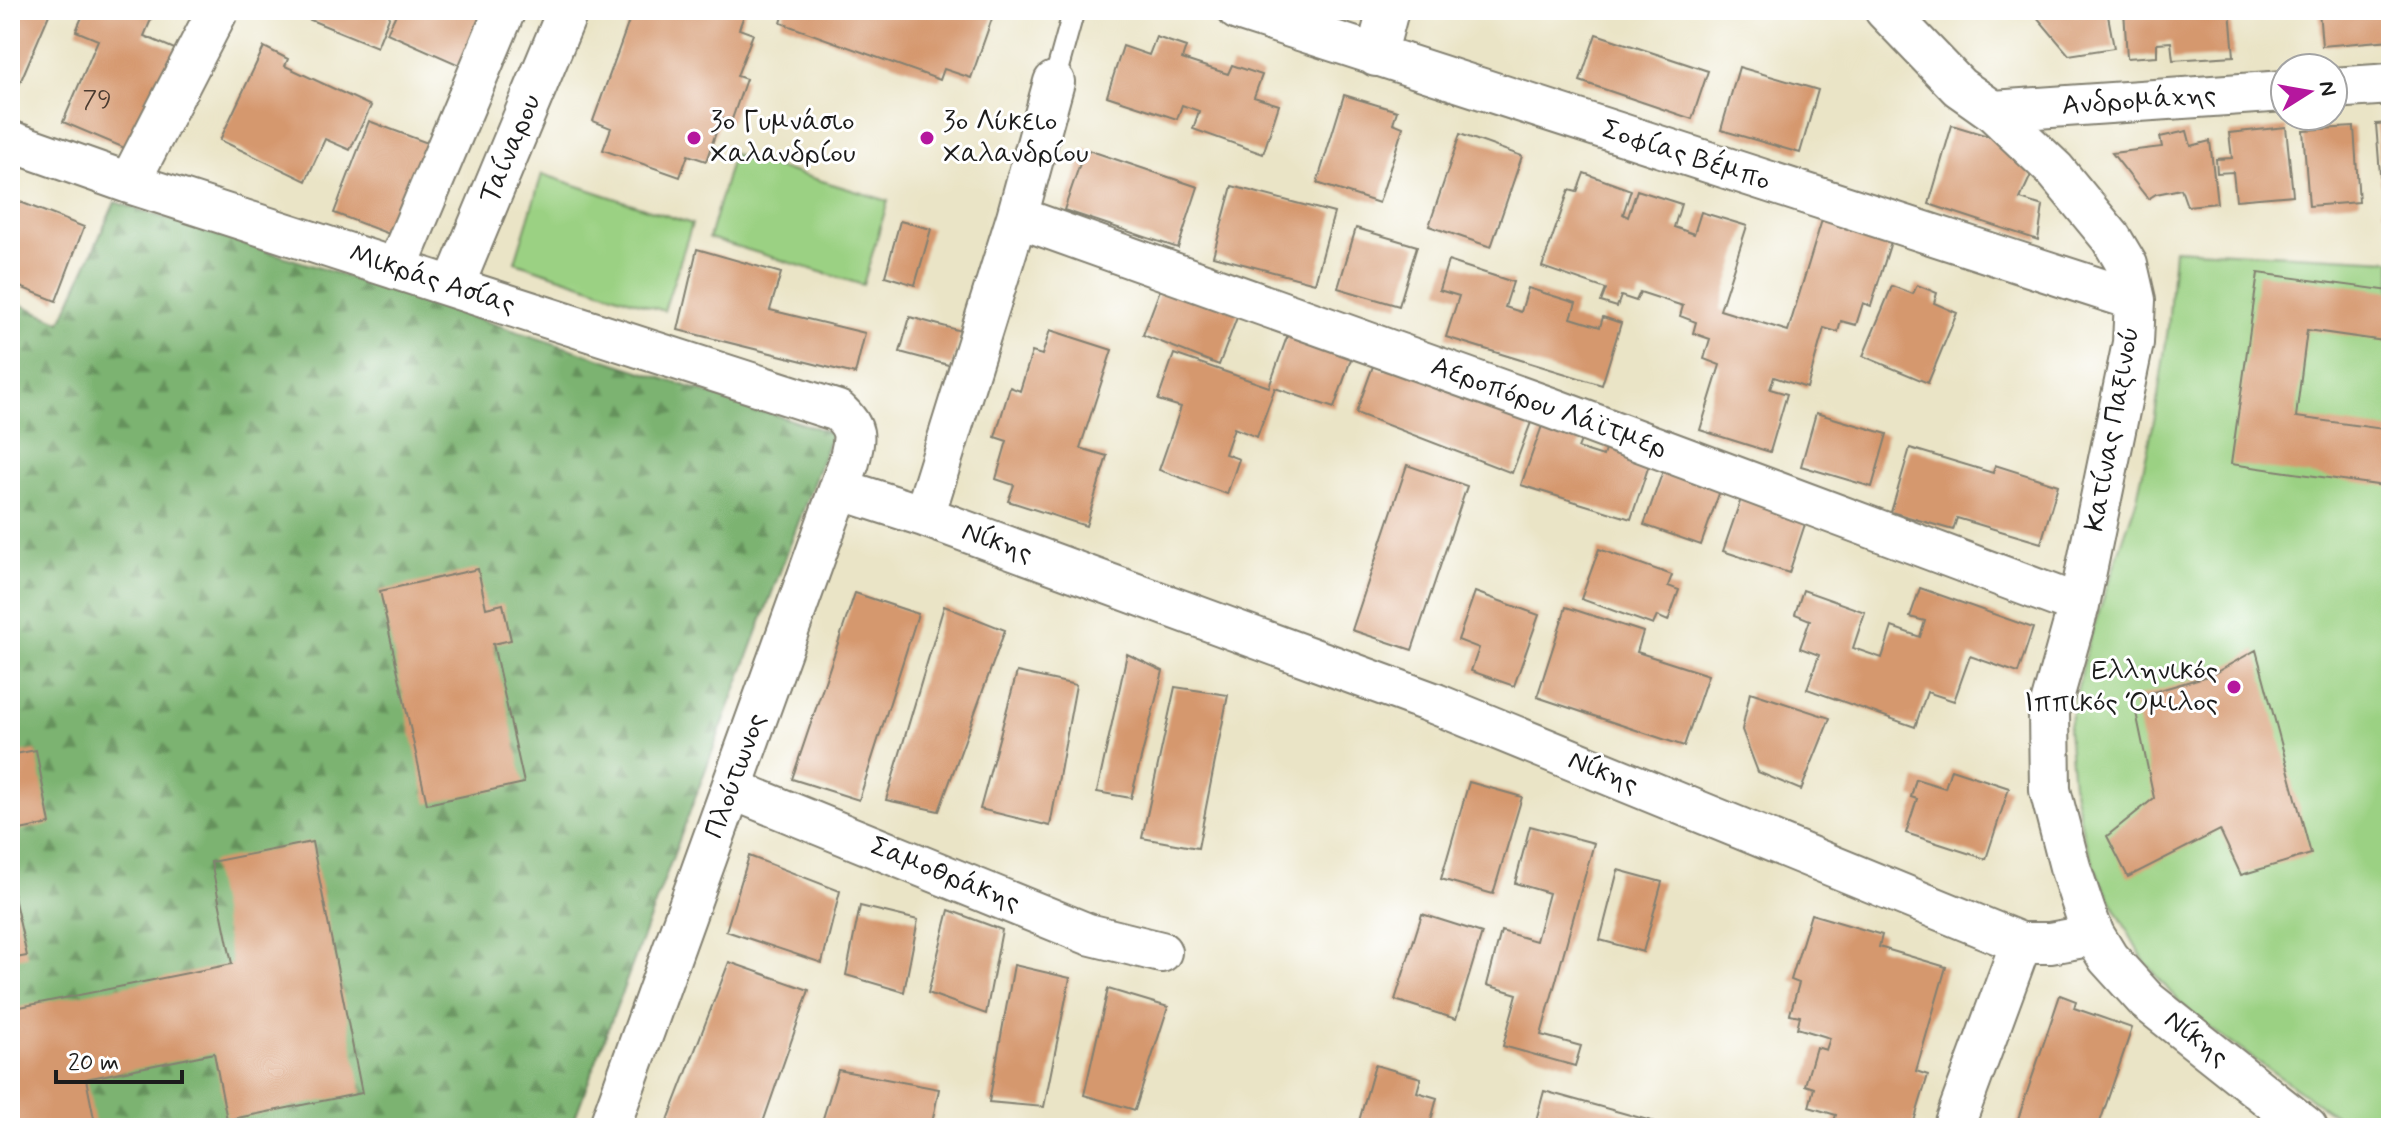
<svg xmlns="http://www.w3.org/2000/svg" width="2401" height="1138" font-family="Mynerve,sans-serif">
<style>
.green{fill:#9bd183;stroke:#5c7650;stroke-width:2}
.forest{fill:url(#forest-firs);stroke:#4c6846;stroke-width:2}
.building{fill:#d5986e}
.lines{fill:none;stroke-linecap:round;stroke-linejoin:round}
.lane-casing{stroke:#838071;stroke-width:24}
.street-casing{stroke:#838071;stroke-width:44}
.lane{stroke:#fff;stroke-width:20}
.street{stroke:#fff;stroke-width:40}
.poi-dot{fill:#b5179e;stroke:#fff;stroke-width:3}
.labels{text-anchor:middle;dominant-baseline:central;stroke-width:6;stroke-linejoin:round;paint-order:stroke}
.number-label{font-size:24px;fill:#4a3b30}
.street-label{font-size:28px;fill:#1c1c1c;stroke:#fff}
.poi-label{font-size:28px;fill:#1c1c1c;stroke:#fff;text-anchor:start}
</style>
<defs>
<pattern id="forest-firs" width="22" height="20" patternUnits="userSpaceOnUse" patternTransform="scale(2)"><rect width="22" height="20" fill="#7cb371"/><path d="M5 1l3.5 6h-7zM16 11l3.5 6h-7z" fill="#65915c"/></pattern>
</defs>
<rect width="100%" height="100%" fill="#fff"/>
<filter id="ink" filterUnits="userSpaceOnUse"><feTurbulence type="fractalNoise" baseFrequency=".0125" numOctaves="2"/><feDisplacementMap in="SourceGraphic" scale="16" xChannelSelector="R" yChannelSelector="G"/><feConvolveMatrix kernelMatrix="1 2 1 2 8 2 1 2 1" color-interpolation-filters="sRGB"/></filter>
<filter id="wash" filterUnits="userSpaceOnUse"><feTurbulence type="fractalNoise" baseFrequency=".006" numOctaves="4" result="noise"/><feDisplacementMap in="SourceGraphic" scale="32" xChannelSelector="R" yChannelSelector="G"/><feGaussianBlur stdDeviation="1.8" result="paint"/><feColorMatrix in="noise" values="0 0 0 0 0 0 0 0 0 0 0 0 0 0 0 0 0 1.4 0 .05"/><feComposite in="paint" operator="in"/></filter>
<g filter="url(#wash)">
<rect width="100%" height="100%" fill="#eae4c6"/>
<path class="green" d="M733,154L888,201L863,285L709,238Z
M542,174L692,224L664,311L515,262Z
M2174,249L2391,260V1128H2353L2198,1020L2170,992L2143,959L2100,881L2083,834L2073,785L2068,730L2088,644L2137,498L2155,416L2168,328Z"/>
<path class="forest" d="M115,202L832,433L571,1128H10V300L61,322Z"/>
<g id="blocks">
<path class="building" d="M10,10H51L10,106Z
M85,10H155L144,36L177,50L134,152L63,122L98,40L76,31Z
M286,10H392L377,47Z
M398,10H465L485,19L464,67L387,33Z
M633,10H746L739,29L753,34L737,76L746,79L731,122L721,118L706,161L688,155L680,177L603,150L611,128L593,121Z
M785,10H995L971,78L944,69L940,80L781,23Z
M2031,10H2107L2114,48L2069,55Z
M2124,10H2230L2234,56L2173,60L2171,42L2157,43V56L2127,58Z
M2319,10H2391V40L2322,46Z
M1596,34L1708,71L1692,119L1580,81Z
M1156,37L1186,47L1182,59L1228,74L1232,65L1262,75L1254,97L1279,105L1263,154L1193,129L1199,111L1182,105L1177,119L1107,96L1123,46L1149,55Z
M264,47L288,59L285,66L371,106L350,150L325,139L306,181L220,140Z
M1739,67L1818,90L1800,153L1721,130Z
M1344,95L1397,111L1393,123L1403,127L1379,203L1317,183Z
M369,121L433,145L397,237L334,213Z
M2391,123V211L2383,212L2376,124Z
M1952,125L2011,143L2031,175L2020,199L2043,206L2038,240L1929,204Z
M2286,127L2293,195L2236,200L2233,172L2217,173L2216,159L2232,158L2229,133Z
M2354,127L2359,202L2309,206L2303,130Z
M2187,131L2191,146L2210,141L2217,203L2187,206L2181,189L2156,194L2148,199L2112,153L2162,147L2160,137Z
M1460,134L1522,156L1491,247L1429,226Z
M1085,149L1198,187L1178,248L1064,210Z
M1584,173L1631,190L1623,214L1628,217L1637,190L1681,204L1674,227L1694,234L1701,212L1747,226L1720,310L1788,331L1825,210L1894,232L1871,306L1863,303L1856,325L1841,321L1838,332L1824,328L1807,388L1774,377L1770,389L1787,394L1770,452L1700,430L1720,365L1704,359L1710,339L1693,333L1696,322L1680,316L1683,306L1640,292L1636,301L1621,296L1617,307L1601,302L1606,289L1542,267L1569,190L1577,192Z
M1232,186L1334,213L1315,283L1213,256Z
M10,198L84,227L56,301L10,283Z
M900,221L931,229L915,285L885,276Z
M1356,228L1417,246L1399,306L1338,288Z
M697,249L781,273L770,310L865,333L855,374L678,330Z
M1448,261L1513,282L1505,307L1521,312L1528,288L1576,303L1571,318L1600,327L1603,317L1621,323L1602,385L1446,337L1459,296L1439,290Z
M2258,273L2391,291V342L2307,330L2296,417L2391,430V487L2231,464Z
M1163,282L1239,312L1219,365L1143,335Z
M1917,285L1937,293L1934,303L1957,313L1928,383L1863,356L1892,286L1913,294Z
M910,317L961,331L952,366L900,352Z
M1050,330L1112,350L1080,448L1107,456L1086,526L1008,501L1014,485L996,479L1007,441L995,437L1010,387L1020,391L1032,352L1042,355Z
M1288,334L1352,356L1334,408L1275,388L1257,437L1234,428L1225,454L1239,459L1227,494L1159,470L1181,407L1158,400L1174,354L1269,387Z
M1390,363L1533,417L1512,473L1356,413L1373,366L1386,371Z
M1816,413L1887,434L1872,487L1801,466Z
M1543,423L1582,438L1578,448L1603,456L1608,441L1652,456L1631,519L1521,485Z
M1910,448L1993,473L1995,465L2058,485L2041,543L1957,518L1953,530L1891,512Z
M1407,465L1467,486L1412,650L1352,630Z
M1665,465L1722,485L1701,545L1644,525Z
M1742,496L1807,518L1789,573L1723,551Z
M1599,549L1672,575L1668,586L1679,590L1668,621L1657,616L1653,625L1581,599Z
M478,569L486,608L503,604L511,640L493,644L524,783L427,804L380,591Z
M1920,588L2033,628L2018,673L1970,656L1954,701L1927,692L1915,727L1807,689L1819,655L1800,648L1810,620L1795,614L1803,590L1865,612L1853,648L1882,658L1892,627L1920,637L1925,621L1910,617Z
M1475,592L1539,615L1514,686L1471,671L1479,648L1458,640Z
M855,593L918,614L859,800L792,779Z
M944,606L1005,630L939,811L886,800Z
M1566,607L1643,632L1637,652L1708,675L1684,746L1537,697Z
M2256,650L2311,854L2241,875L2220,830L2128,877L2107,836L2154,798L2133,698L2211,675Z
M1127,654L1163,671L1131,798L1097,792Z
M1017,672L1076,685L1050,826L980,809Z
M1175,687L1228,695L1198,848L1142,838Z
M1750,692L1830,718L1801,790L1758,772L1742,730Z
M36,750L50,824L10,832V755Z
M1951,769L2009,788L1986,859L1906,833L1917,799L1911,797L1916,779L1945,788Z
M1469,782L1522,797L1493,894L1441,879Z
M1530,826L1594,843L1541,1035L1581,1046L1575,1066L1503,1046L1517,994L1487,985L1501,931L1536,941L1549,893L1515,883Z
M312,842L362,1093L227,1120L214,1053L86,1079L96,1128H10V1009L232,964L211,862Z
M749,856L840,891L822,963L726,931Z
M1618,870L1662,882L1643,952L1600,940Z
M10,879L27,956L10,959Z
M860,906L918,920L904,992L846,975Z
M949,910L1002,930L986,1014L928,993Z
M1422,914L1482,933L1456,1019L1395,1000Z
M1811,914L1882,935L1879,947L1946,967L1916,1071L1928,1075L1912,1128H1848L1833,1124L1836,1115L1809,1107L1814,1088L1805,1085L1816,1047L1826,1050L1830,1038L1797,1028L1800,1016L1790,1014L1799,983L1791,980Z
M729,962L809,990L761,1128H665Z
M1014,965L1070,978L1044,1107L989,1102Z
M1108,989L1168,1007L1135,1110L1084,1095Z
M2060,995L2076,1001L2074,1008L2132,1028L2098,1128H2015Z
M1375,1065L1421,1078L1417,1092L1437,1098L1429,1128H1357Z
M838,1070L939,1089L931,1128H820Z
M1544,1091L1673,1127V1128H1534Z"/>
</g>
</g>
<g filter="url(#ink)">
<use href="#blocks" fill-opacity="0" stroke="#838071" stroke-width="2"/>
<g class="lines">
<defs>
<path id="lane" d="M1054,82L1074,10"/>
<path id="street" d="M1238,10L2135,300
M1885,10L1959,87L1993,111L2055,170L2111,238L2127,265L2135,300L2133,343L2079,605L2049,712L2050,790L2070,867L2085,912L2094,935L2108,958L2147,1001L2307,1128
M1376,56L1388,10
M2333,88L2391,84
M1993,111L2285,91
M10,141L129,183L838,411C858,429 855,437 849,462L609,1128
M129,183L218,10
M1017,217L1551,408L2079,605
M396,269L505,10
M453,287L568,10
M840,489L924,516L1436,704L2021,943H2050L2094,935
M924,516L1017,217L1054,82
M732,789L1088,934L1161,952
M1953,1128L2021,943"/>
</defs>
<use href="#lane" class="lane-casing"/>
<use href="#street" class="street-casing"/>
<use href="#lane" class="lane"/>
<use href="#street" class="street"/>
</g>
</g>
<g class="poi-dot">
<circle cx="694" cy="138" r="8"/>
<circle cx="927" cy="138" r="8"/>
<circle cx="2234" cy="687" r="8"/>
</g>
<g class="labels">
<g class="number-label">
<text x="97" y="100">79</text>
</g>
<g class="street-label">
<text transform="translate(2139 101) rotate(-4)">Ανδρομάχης</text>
<text transform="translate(511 149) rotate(-67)">Ταίναρου</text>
<text transform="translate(1686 156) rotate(18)">Σοφίας Βέμπο</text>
<text transform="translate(432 280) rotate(18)">Μικράς Ασίας</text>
<text transform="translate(1549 408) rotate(20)">Αεροπόρου Λάϊτμερ</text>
<text transform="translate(2113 429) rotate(-80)">Κατίνας Παξινού</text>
<text transform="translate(997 543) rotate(20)">Νίκης</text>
<text transform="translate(1603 773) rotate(22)">Νίκης</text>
<text transform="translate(736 776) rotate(-70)">Πλούτωνος</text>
<text transform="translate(945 875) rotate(22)">Σαμοθράκης</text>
<text transform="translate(2196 1039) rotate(38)">Νίκης</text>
</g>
<g class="poi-label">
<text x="710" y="122">3ο Γυμνάσιο<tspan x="710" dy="32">Χαλανδρίου</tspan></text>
<text x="943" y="122">3ο Λύκειο<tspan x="943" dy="32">Χαλανδρίου</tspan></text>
<text x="2218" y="671" text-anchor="end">Ελληνικός<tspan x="2218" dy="32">Ιππικός Όμιλος</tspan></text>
</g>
</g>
<rect width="2401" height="1138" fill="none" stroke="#fff" stroke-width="40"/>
<g transform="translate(2309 92) rotate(79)"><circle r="38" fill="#ffffff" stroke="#a4a4a4" stroke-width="2"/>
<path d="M0-6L14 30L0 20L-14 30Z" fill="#b5179e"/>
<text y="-12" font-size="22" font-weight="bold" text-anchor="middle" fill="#1c1c1c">N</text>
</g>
<path d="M56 1070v12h126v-12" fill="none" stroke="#1c1c1c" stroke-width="4"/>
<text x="68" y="1070" font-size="24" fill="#1c1c1c" stroke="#ffffff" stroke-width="6" paint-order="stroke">20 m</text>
</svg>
